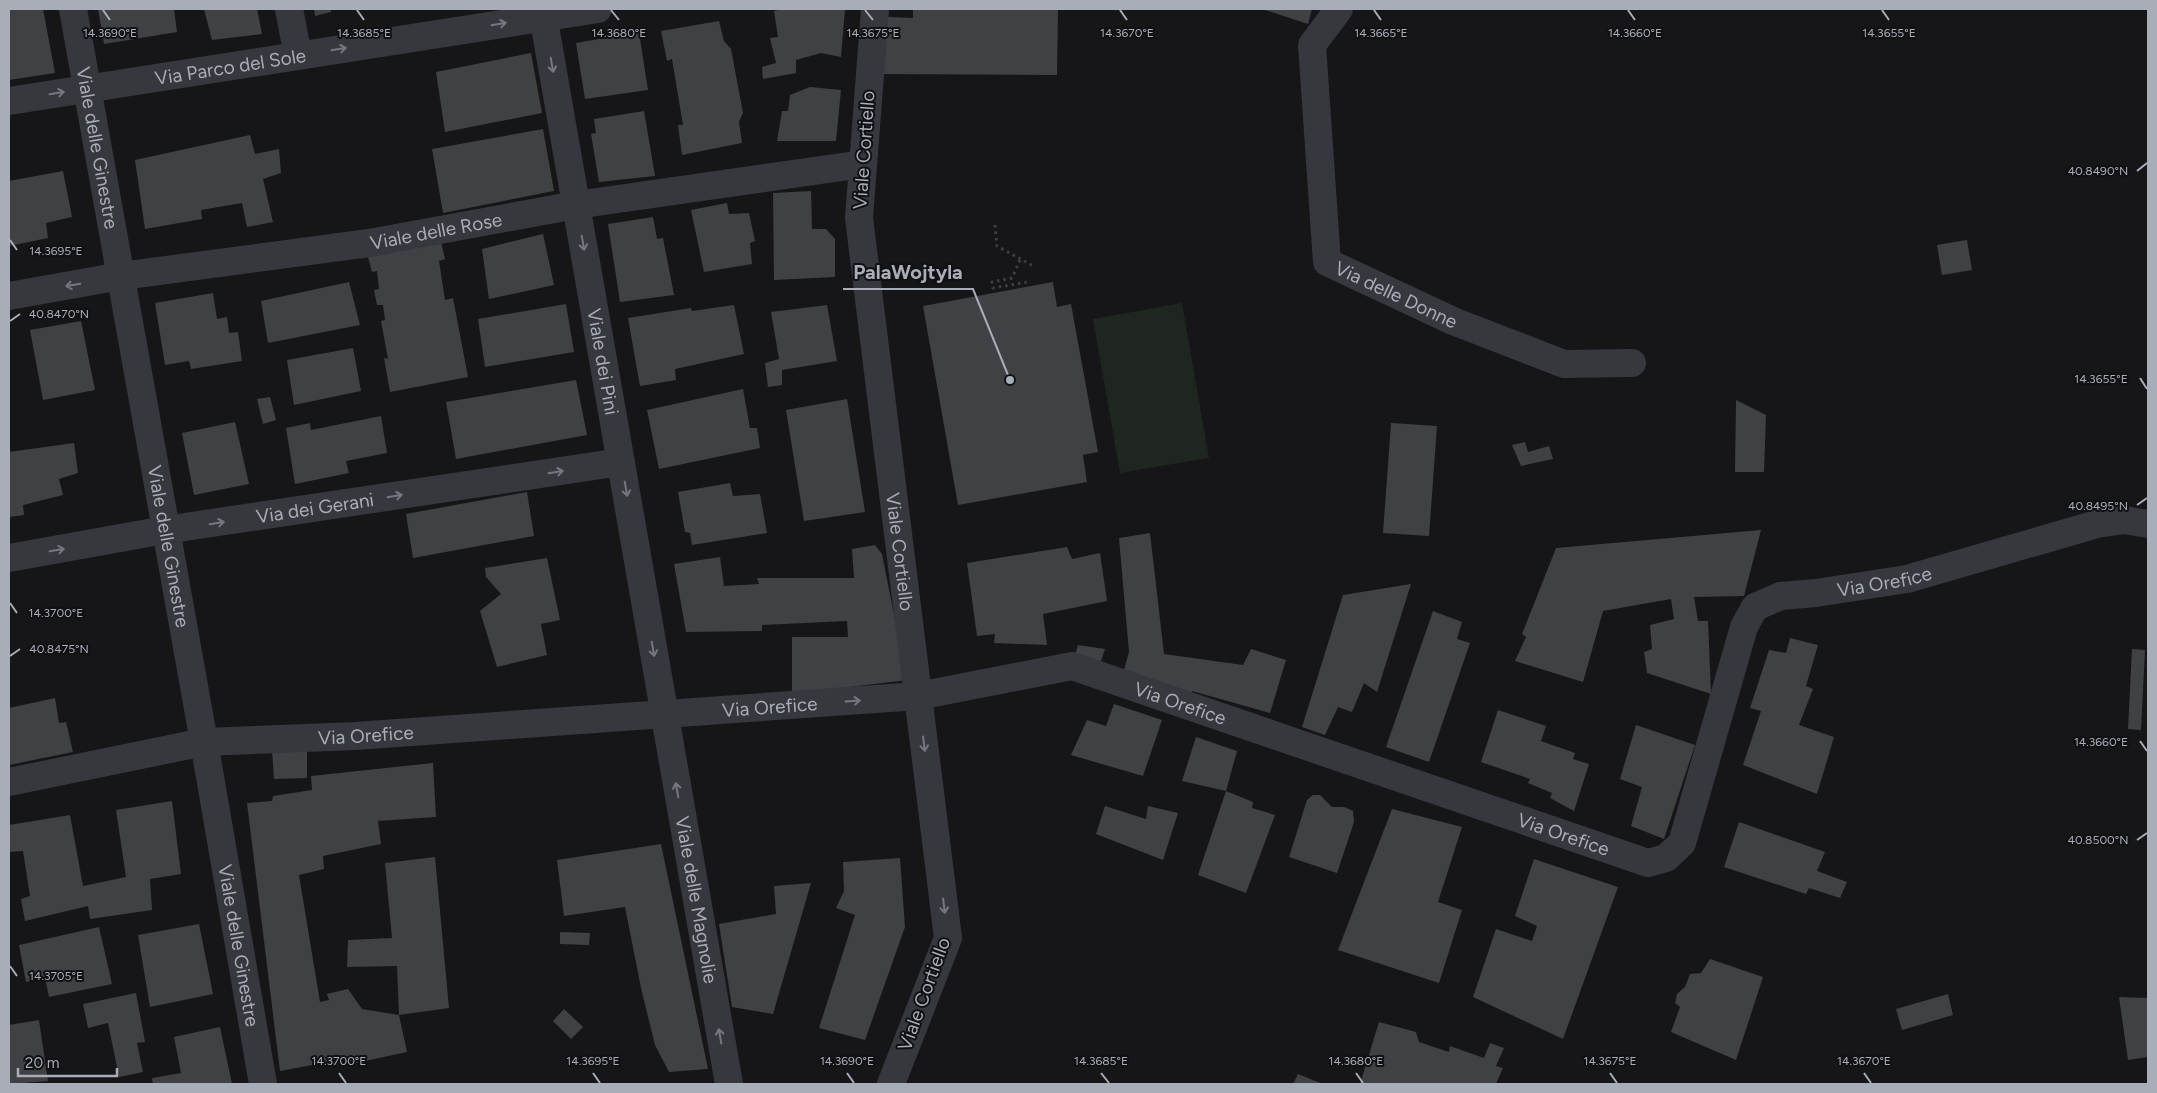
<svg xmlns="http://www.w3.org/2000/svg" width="2157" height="1093" font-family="Figtree,sans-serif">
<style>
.green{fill:#1e261f}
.building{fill:#404145}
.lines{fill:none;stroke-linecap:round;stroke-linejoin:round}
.path{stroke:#3d3f44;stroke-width:3;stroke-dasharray:2.5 4;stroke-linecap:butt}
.minor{stroke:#37383d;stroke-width:28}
.oneway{stroke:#757881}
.ticks{fill:none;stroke:#a8adb8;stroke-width:2}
.labels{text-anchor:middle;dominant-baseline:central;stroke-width:4;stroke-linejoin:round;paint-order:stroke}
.street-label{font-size:19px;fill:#a8adb8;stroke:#111113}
.ticks-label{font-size:12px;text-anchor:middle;fill:#a8adb8;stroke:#111113;stroke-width:4;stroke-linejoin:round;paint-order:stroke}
.leader{fill:none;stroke:#a8adb8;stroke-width:2}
.callout-dot{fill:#a8adb8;stroke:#111113;stroke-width:2}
.callout-label{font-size:20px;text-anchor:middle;font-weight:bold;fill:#a8adb8;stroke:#111113;stroke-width:4;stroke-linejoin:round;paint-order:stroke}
</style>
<rect width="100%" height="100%" fill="#161618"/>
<path class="green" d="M1182,303L1209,458L1120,473L1093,319Z"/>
<path class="building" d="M9,9H43L55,73L9,80Z
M98,9H174L177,32L104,44Z
M204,9H257L262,34L212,40Z
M314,9H331V12L315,16Z
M783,9H845L841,57L821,53L796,60V73L763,79L762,67L776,63L770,38L778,37L774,11Z
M913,9H1058L1057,75L881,74L888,17L913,18Z
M1262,9H1312L1308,24Z
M719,21L724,41L731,49L743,113L739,122L742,143L682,155L678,125H683L672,59L667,61L661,31Z
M639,32L648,90L585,99L576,43Z
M531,53L542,113L445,132L436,72Z
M810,87L841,90L836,141H777L782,111H788L790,95Z
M644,111L655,176L599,182L591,134L596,133L594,119Z
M543,129L554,191L443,213L432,149Z
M250,135L255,154L279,149L281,173L263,179L273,222L247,227L242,203L201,210L202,219L145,229L135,160Z
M63,171L72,217L46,223L48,238L9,246V181Z
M811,191L812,229H826L835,239V277L774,280L773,193Z
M727,203L729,214L749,213L755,241L750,243L752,264L704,272L691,210Z
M653,217L657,239L663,238L674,295L620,302L608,224Z
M543,234L554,285L489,299L482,249Z
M1967,240L1972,270L1942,275L1937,245Z
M441,242L445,259L439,261L445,300L453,298L468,377L390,392L384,358L388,359L381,321L385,320L383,305H377L374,290L379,289L377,271L372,272L368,257Z
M349,282L360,325L268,343L261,301Z
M1053,282L1057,307L1071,304L1098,452L1083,455L1087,482L958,505L923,306Z
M213,293L217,319L227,317L229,333L238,332L242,361L191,369L189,361L165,365L155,303Z
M566,304L574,352L485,367L478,319Z
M734,305L744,354L675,369L676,380L640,386L628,318L691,308L692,311Z
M827,305L837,361L782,370V385L768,387L765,363L779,359L771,312Z
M81,321L95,390L43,400L30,330Z
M353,348L361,391L294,405L287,360Z
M576,380L587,435L456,459L446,402Z
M743,389L750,428H757L760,448L659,469L647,410Z
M270,397L276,420L263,424L257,399Z
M847,399L865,512L804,521L786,410Z
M1736,400L1766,415L1764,472H1735Z
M381,416L387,453L346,461L349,473L295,484L286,428L310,423L311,430Z
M235,422L249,484L194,495L182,433Z
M1391,423L1437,426L1429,536L1383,533Z
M1525,442L1528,452L1549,446L1553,459L1521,466L1512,445Z
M74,443L78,473L59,479L63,495L23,505L24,515L9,517V452Z
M730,483L733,496L760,494L767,533L692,545L690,533L685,532L678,492Z
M527,492L534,536L413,558L406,514Z
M1761,530L1744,596L1694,597L1698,621H1708L1711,694L1647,673L1644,652L1652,649L1650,625L1674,619L1671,599L1603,611L1583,682L1515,661L1526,637L1522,634L1556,548Z
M1150,533L1164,654L1243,665L1251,649L1286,660L1270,713L1192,691L1189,702L1121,681L1129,652L1119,538Z
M875,545L882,554L907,680L792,694V637H848L847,621L762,625V631L686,632L674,564L720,557L724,586L759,584L757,578H854L852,549Z
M1067,547L1072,559L1100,553L1107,601L1043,614L1047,645L994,643L995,634L977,636L967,563Z
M547,558L560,620L541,624L547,655L497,667L480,611L501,594L486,577L485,568Z
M1411,584L1377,692L1364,683L1352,712L1338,707L1325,735L1302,727L1343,595Z
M1433,611L1462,622L1457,639L1470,643L1429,762L1386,747Z
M1790,638L1818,645L1806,686L1813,689L1799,725L1834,737L1817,794L1743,765L1761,711L1750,708L1769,650L1786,653Z
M1078,645L1105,649L1099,667L1073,661Z
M2132,649L2145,650L2141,730L2128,729Z
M55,698L59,723L66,722L73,752L9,765V708Z
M1114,704L1162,720L1143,776L1071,755L1087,720L1106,726Z
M1498,710L1546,726L1541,741L1575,753L1573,759L1589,764L1574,811L1550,798L1552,793L1528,783L1530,779L1481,762Z
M1636,725L1695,745L1664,839L1631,826L1642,787L1620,779Z
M1196,737L1237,751L1226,791L1253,802L1252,808L1275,815L1246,893L1198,875L1226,791L1182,781Z
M307,749V778L274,779L272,750Z
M433,763L436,817L378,821L381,844L323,856L324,869L299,875L320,1002L329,1000L327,994L348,989L362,1009L399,1015L397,966L347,967L348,940L392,938L385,863L435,857L449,1008L399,1015L407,1052L346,1065L345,1059L280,1071L247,803L272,801L273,796L312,790L311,776Z
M1313,795H1320L1332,807H1344L1353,811L1354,822L1337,873L1289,857L1307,800Z
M172,801L181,874L150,879L152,910L90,919L88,906L25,921L21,899L30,896L23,851L9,852V825L70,815L83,886L126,877L116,810Z
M1105,806L1146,819L1148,806L1178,813L1163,860L1096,834Z
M1392,809L1462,827L1438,902L1462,910L1439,983L1338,950Z
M1739,822L1825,852L1817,871L1847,882L1840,898L1809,888L1806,894L1724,867Z
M661,844L708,1069L669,1072L655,1045L641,988L625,907L564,916L557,860Z
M900,858L905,927L865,1040L819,1028L855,915L836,908L844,891L843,862Z
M1534,859L1618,887L1563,1039L1473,997L1496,929L1532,941L1537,926L1515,916Z
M811,883L773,1014L732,1007L719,924L776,914L774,886Z
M199,924L213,994L150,1007L138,935Z
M99,927L112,984L49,997L45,978L26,982L19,945Z
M560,932L590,933L589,945L560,944Z
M1710,959L1763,977L1736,1060L1671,1032L1680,1007L1675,1003L1677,994L1685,987L1690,974L1701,973Z
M136,993L145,1042L137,1043L143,1072L119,1077L108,1023L88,1028L83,1004Z
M1948,994L1953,1015L1902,1030L1896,1009Z
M2119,997L2148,998V1057L2128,1060Z
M564,1009L583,1027L571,1039L553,1021Z
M39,1020L48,1081L9,1084V1025Z
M1379,1022L1416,1032L1419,1042L1449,1052L1450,1046L1484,1058L1490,1043L1504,1048L1496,1066L1503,1068L1496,1084H1360Z
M220,1027L232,1084H153L152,1078L181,1073L174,1037Z
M1298,1074L1323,1084H1293Z"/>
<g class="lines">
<path class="path" d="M995,225L997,246L1035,267
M1020,260L1012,278L992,282L993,288L1028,282"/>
<g class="minor">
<path id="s1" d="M73,9L204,742L263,1084"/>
<path d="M289,9L298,56"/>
<path id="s2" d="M542,9L729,1084"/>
<path id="s3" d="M875,9L859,218L948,938L891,1084"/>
<path id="s4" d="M1339,9L1312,45L1327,262L1453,321L1564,364L1632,363"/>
<path id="s5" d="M9,101L598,9"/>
<path id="s6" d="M9,296L121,276L369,243L576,205L863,164"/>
<path id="s7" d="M9,558L165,530L621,462"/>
<path id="s8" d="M9,782L204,742L355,736L918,696L1072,666L1648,863L1666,858L1682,843L1744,627L1755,607L1781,596L1816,593L1907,579L2097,524L2124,520L2148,524"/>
</g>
</g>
<defs><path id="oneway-shaft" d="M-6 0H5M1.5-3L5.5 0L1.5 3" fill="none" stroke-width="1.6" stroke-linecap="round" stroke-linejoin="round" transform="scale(1.25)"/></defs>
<g class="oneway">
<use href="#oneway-shaft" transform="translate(499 24) rotate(-9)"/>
<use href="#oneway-shaft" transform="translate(339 49) rotate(-9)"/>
<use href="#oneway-shaft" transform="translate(552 65) rotate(80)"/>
<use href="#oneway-shaft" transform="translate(57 93) rotate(-9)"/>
<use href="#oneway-shaft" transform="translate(583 243) rotate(80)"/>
<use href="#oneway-shaft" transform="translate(73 285) rotate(170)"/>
<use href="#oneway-shaft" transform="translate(556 472) rotate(-9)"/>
<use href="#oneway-shaft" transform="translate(626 489) rotate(80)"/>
<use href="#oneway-shaft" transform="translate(395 496) rotate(-9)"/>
<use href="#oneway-shaft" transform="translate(217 523) rotate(-9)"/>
<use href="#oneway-shaft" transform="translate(57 550) rotate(-10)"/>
<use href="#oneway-shaft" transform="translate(653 649) rotate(80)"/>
<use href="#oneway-shaft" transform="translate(853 701) rotate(-4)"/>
<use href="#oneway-shaft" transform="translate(924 744) rotate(83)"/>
<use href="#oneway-shaft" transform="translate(677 790) rotate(-100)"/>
<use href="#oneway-shaft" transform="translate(944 906) rotate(83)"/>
<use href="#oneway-shaft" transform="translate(720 1036) rotate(-100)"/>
</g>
<path class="ticks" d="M103,10L110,20M357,10L364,20M611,10L619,20M865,10L873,20M1120,10L1127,20M1374,10L1381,20M1628,10L1635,20M1882,10L1889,20M2137,171L2147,163M10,240L17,250M10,321L20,314M2140,378L2147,389M2137,505L2147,498M10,603L17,613M10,656L20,649M2140,741L2147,751M2137,840L2147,833M10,966L17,976M339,1073L346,1083M593,1073L600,1083M847,1073L854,1083M1101,1073L1109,1083M1356,1073L1363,1083M1610,1073L1617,1083M1864,1073L1871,1083"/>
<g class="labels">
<g class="street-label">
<text stroke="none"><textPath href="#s5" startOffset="224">Via Parco del Sole</textPath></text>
<text stroke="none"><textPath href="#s1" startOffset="141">Viale delle Ginestre</textPath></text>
<text transform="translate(864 150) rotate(-86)">Viale Cortiello</text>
<text stroke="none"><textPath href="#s6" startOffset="432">Viale delle Rose</textPath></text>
<text stroke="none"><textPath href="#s4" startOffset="339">Via delle Donne</textPath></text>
<text stroke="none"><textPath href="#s2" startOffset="358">Viale dei Pini</textPath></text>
<text stroke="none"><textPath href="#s7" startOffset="310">Via dei Gerani</textPath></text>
<text stroke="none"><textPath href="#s1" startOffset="546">Viale delle Ginestre</textPath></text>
<text stroke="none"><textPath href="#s3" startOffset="546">Viale Cortiello</textPath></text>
<text stroke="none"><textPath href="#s8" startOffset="2101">Via Orefice</textPath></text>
<text stroke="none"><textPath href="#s8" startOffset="1186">Via Orefice</textPath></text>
<text stroke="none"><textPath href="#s8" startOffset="766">Via Orefice</textPath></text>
<text stroke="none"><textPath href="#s8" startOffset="361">Via Orefice</textPath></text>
<text stroke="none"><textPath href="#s8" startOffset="1591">Via Orefice</textPath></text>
<text stroke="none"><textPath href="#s2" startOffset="904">Viale delle Magnolie</textPath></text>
<text stroke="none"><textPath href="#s1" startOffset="951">Viale delle Ginestre</textPath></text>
<text transform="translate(924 994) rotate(-70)">Viale Cortiello</text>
</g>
</g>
<g class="ticks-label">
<text x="110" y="37">14.3690°E</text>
<text x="364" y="37">14.3685°E</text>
<text x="619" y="37">14.3680°E</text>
<text x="873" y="37">14.3675°E</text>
<text x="1635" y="37">14.3660°E</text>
<text x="1889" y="37">14.3655°E</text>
<text x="1127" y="37">14.3670°E</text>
<text x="1381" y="37">14.3665°E</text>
<text x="2098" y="175">40.8490°N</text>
<text x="56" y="255">14.3695°E</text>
<text x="59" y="318">40.8470°N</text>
<text x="2101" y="383">14.3655°E</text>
<text x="2098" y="510">40.8495°N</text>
<text x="56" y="617">14.3700°E</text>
<text x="59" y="653">40.8475°N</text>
<text x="2101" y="746">14.3660°E</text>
<text x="2098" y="844">40.8500°N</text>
<text x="56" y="980">14.3705°E</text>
<text x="339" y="1065">14.3700°E</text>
<text x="593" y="1065">14.3695°E</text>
<text x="847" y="1065">14.3690°E</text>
<text x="1101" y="1065">14.3685°E</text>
<text x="1356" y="1065">14.3680°E</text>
<text x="1610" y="1065">14.3675°E</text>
<text x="1864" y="1065">14.3670°E</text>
</g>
<path class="leader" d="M1010 380L973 289H843"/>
<circle class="callout-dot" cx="1010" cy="380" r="5"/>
<g class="callout-label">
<text x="908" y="279">PalaWojtyla</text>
</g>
<rect width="2157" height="1093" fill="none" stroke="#a8adb8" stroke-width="20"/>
<path d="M18 1068v8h99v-8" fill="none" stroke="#a8adb8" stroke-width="2.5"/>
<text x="25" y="1068" font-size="15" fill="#a8adb8" stroke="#111113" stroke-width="4" paint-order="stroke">20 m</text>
</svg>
